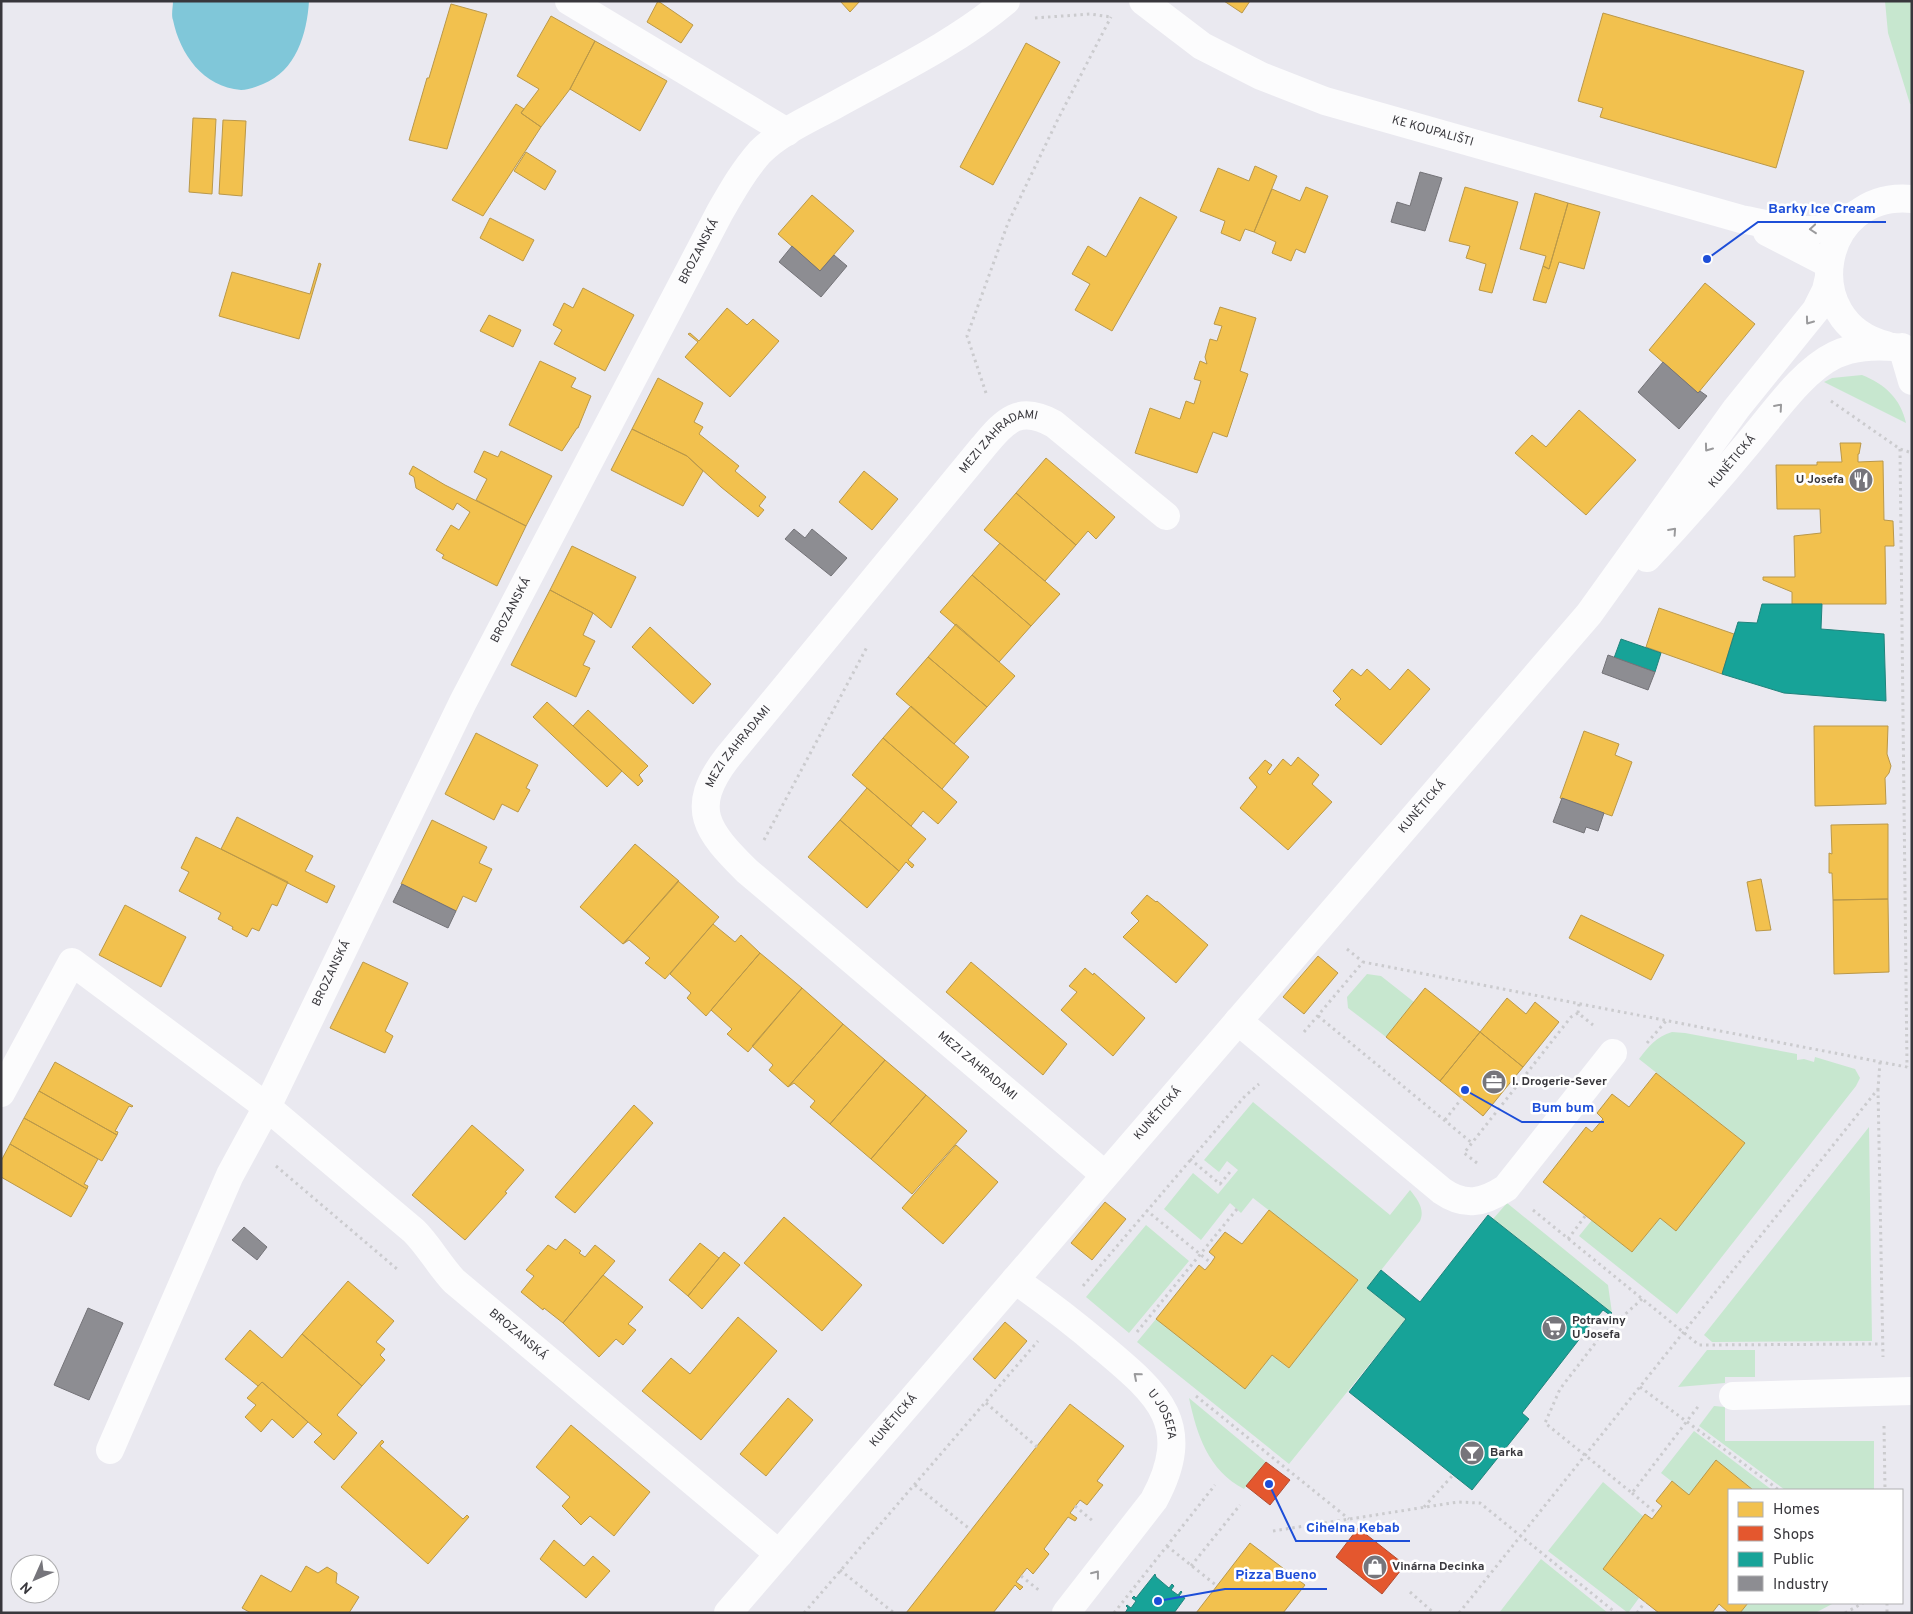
<svg xmlns="http://www.w3.org/2000/svg" width="1913" height="1614" font-family="Overpass,sans-serif">
<style>
.green{fill:#c7e7cf}
.water{fill:#80c7d9}
.homes{fill:#f2c14e;stroke:#ba9849}
.shops{fill:#e4572e;stroke:#b04d32}
.public{fill:#17a398;stroke:#21837c}
.industry{fill:#8d8d92;stroke:#747378}
.lines{fill:none;stroke-linecap:round;stroke-linejoin:round}
.path{stroke:#cbcbce;stroke-width:3;stroke-dasharray:2.5 4;stroke-linecap:butt}
.minor{stroke:#fcfcfd;stroke-width:28}
.oneway{stroke:#9a9a9c}
.labels{text-anchor:middle;dominant-baseline:central;stroke-width:5;stroke-linejoin:round;paint-order:stroke}
.street-label{font-size:12px;fill:#38373c;stroke:#fff}
.poi-label{font-size:12px;font-weight:bold;fill:#38373c;stroke:#fff;text-anchor:start}
.leader{fill:none;stroke:#1d4ed8;stroke-width:2}
.callout-dot{fill:#1d4ed8;stroke:#fff;stroke-width:2}
.callout-label{font-size:14px;text-anchor:middle;font-weight:bold;fill:#1d4ed8;stroke:#fff;stroke-width:5;stroke-linejoin:round;paint-order:stroke}
</style>
<rect width="100%" height="100%" fill="#eae9f0"/>
<path class="green" d="M1885,1H1912V104H1910L1888,33Z
M1862,375C1885,384 1901,399 1906,423L1824,382L1832,378Z
M1367,974L1381,976L1414,1002L1386,1037L1348,1008L1347,997Z
M1672,1032L1685,1033L1797,1054V1060L1804,1059L1814,1062L1815,1057L1855,1069L1860,1078L1856,1086L1677,1314L1579,1236L1592,1220L1632,1252L1660,1218L1676,1231L1745,1143L1639,1059C1649,1046 1656,1037 1672,1032Z
M1253,1102L1390,1215L1410,1190C1418,1200 1425,1209 1420,1221L1367,1288L1406,1319L1289,1464L1137,1342L1156,1319L1245,1389L1272,1355L1289,1368L1358,1280L1253,1198L1241,1213L1230,1203L1201,1240L1164,1209L1193,1173L1218,1194L1238,1170L1227,1161L1219,1172L1204,1160Z
M1869,1127L1872,1341L1712,1342L1704,1335Z
M1507,1203L1608,1285L1612,1313L1493,1219Z
M1146,1225L1189,1261L1129,1333L1086,1297Z
M1707,1350H1755V1377H1725V1383L1678,1387Z
M1189,1398L1266,1462L1244,1489C1208,1470 1197,1435 1189,1398Z
M1714,1406L1725,1407V1441H1874V1490H1785L1699,1426Z
M1694,1431L1772,1490H1753L1717,1461L1689,1495L1661,1473Z
M1603,1482L1644,1517L1603,1569L1639,1598L1628,1613L1548,1551Z
M1541,1559L1608,1613H1499Z
M1748,1603H1834L1815,1613H1740Z"/>
<path class="water" d="M173,1H309C307,34 296,71 263,84C256,87 248,90 241,90C203,87 180,54 173,20C171,15 173,7 173,1Z"/>
<path class="homes" d="M658,1L693,25L681,43L647,22Z
M840,1H860L850,12Z
M1224,1H1250L1242,13Z
M451,4L487,14L447,149L409,140L427,78H429Z
M1603,13L1804,71L1776,168L1600,117L1603,108L1578,101Z
M551,16L595,41L570,89L541,127L521,113L539,89L517,76Z
M595,41L667,81L640,131L570,89Z
M1026,43L1060,62L993,185L960,167Z
M516,104L524,109L521,113L541,127L483,216L452,200Z
M193,118L216,119L212,194L189,192Z
M223,120L246,121L242,196L219,194Z
M526,152L556,171L545,190L514,171Z
M1255,166L1277,176L1254,232L1245,229L1240,241L1221,233L1225,221L1200,211L1218,168L1249,181Z
M1306,187L1328,196L1305,253L1296,249L1291,261L1272,253L1276,242L1254,232L1272,189L1300,201Z
M1465,187L1518,202L1492,293L1479,290L1486,264L1466,258L1470,246L1449,241Z
M1535,193L1568,203L1549,269L1543,266L1546,256L1520,249Z
M812,195L854,231L820,271L778,234Z
M1140,197L1177,217L1112,331L1075,310L1090,284L1072,274L1088,246L1106,257Z
M1568,203L1600,212L1584,269L1559,262L1546,303L1533,300L1543,266L1549,269Z
M490,218L534,240L523,261L480,238Z
M319,263L321,264L299,339L219,316L232,272L310,294Z
M1705,283L1755,324L1698,393L1649,350Z
M583,288L634,315L605,371L554,344L562,330L553,325L564,303L573,308Z
M1220,307L1256,318L1240,371L1248,374L1227,437L1213,432L1197,473L1135,453L1150,408L1180,419L1186,401L1194,404L1201,381L1194,379L1200,361L1207,364L1205,357L1210,339L1217,341L1222,326L1214,324Z
M727,308L747,325L753,319L779,341L730,397L685,357L698,342L688,334L690,333L699,341Z
M489,315L521,330L513,347L480,331Z
M540,361L576,378L571,387L591,396L578,428H577L562,451L509,425Z
M658,378L703,403L694,422L703,427L699,434L739,466L735,471L766,497L759,506L764,510L758,517L721,487L687,456L632,429Z
M1579,410L1636,460L1586,515L1515,453L1532,435L1546,447Z
M632,429L687,456L703,471L683,506L611,470Z
M1840,443H1861L1859,454H1858V462L1883,461L1884,520L1893,521L1894,546H1885L1886,604H1792V592L1763,580V577H1795L1794,536L1821,533L1820,509H1777L1776,465H1817V462H1842Z
M484,451L498,457L501,451L552,476L526,526L476,500L487,479L474,472Z
M1046,458L1115,517L1096,539L1088,531L1076,545L1016,493Z
M413,466L445,485L526,526L497,586L442,558L444,555L436,550L451,525L459,530L470,512L457,503L453,510L416,488L414,477L409,474Z
M864,471L898,499L872,530L839,502Z
M1016,493L1076,545L1045,581L984,530Z
M1000,543L1060,594L1031,626L972,575Z
M572,546L636,577L611,628L593,613L550,590Z
M972,575L1031,626L999,662L940,612Z
M550,590L593,613L583,635L595,641L583,665L590,668L576,697L511,665Z
M1659,608L1734,634L1722,674L1646,647Z
M956,624L1015,676L987,707L928,657Z
M650,627L711,684L693,704L632,647Z
M928,657L987,707L954,744L896,694Z
M1352,669L1361,676L1367,669L1390,690L1408,669L1430,689L1381,745L1335,705L1341,699L1333,691Z
M547,702L622,771L607,787L533,717Z
M911,706L969,757L942,789L883,738Z
M588,710L648,766L639,775L643,781L638,786L573,726Z
M1814,726H1888L1887,754L1891,766L1889,773L1885,778L1886,804L1815,806Z
M1584,731L1619,744L1615,755L1632,762L1612,816L1560,798Z
M476,733L538,765L526,788L530,790L518,812L502,804L494,820L445,794Z
M883,738L957,802L938,824L923,811L911,826L852,775Z
M1298,757L1319,775L1312,784L1332,802L1288,850L1240,808L1257,787L1249,778L1265,760L1272,765L1267,772L1270,775L1283,759L1291,766Z
M867,788L926,839L908,860L914,865L912,868L906,862L899,871L840,820Z
M237,817L313,856L305,871L335,886L327,903L221,849Z
M432,820L487,847L479,863L492,869L476,902L463,896L456,911L401,884Z
M840,820L899,871L867,908L808,857Z
M1888,824V899L1833,900L1832,873H1829V853L1832,854L1831,825Z
M196,837L288,882L277,906L272,904L259,931L252,928L247,937L232,929L233,927L218,919L221,913L179,891L189,872L181,868Z
M635,844L679,881L623,944L580,907Z
M1761,879L1771,930L1756,931L1747,882Z
M678,881L719,917L665,979L645,963L650,958L629,940L623,944Z
M1147,895L1156,902L1157,901L1208,945L1176,983L1123,937L1139,921L1131,913Z
M1888,899L1889,972L1834,974L1833,900Z
M125,905L186,937L161,987L99,955Z
M1581,915L1664,955L1651,980L1569,938Z
M713,924L735,942L741,935L760,953L706,1016L687,998L691,993L670,974Z
M760,953L802,988L748,1052L727,1034L732,1029L711,1010Z
M1318,956L1338,973L1304,1014L1283,997Z
M363,962L408,983L385,1031L393,1036L385,1053L330,1028Z
M971,962L1067,1044L1043,1075L946,992Z
M1085,968L1093,975L1094,973L1145,1018L1113,1056L1061,1010L1077,992L1069,986Z
M802,988L843,1024L788,1087L769,1070L773,1065L752,1046Z
M1425,988L1480,1032L1440,1081L1386,1037Z
M1507,998L1526,1014L1535,1002L1559,1022L1523,1067L1480,1032Z
M843,1024L885,1060L830,1124L810,1107L815,1101L794,1083L788,1087Z
M1480,1032L1523,1067L1483,1116L1440,1081Z
M885,1060L926,1095L871,1159L830,1124Z
M55,1062L133,1106L132,1107L129,1106L115,1131L118,1132L117,1135L39,1091Z
M1656,1073L1745,1143L1676,1231L1660,1218L1632,1252L1543,1182L1586,1127L1592,1132L1603,1119L1597,1113L1612,1094L1629,1107Z
M39,1091L117,1135L102,1161L24,1118Z
M926,1095L967,1131L912,1194L871,1159Z
M634,1105L653,1123L575,1213L555,1197Z
M24,1118L98,1159L84,1184L88,1186L87,1189L10,1144Z
M472,1125L524,1170L505,1192L507,1193L465,1240L412,1195Z
M10,1144L87,1189L71,1217L1,1177V1161Z
M956,1145L998,1182L943,1244L902,1208Z
M1105,1202L1126,1219L1092,1260L1071,1243Z
M1269,1210L1358,1280L1289,1368L1272,1355L1245,1389L1156,1319L1199,1265L1205,1270L1211,1263L1215,1257L1209,1252L1225,1232L1242,1244Z
M784,1217L862,1285L822,1331L744,1263Z
M565,1239L581,1251L579,1253L585,1257L595,1245L615,1261L563,1323L544,1308L543,1310L521,1292L534,1276L526,1270L548,1245L556,1250Z
M700,1243L719,1258L688,1296L669,1280Z
M724,1252L740,1265L702,1309L688,1296Z
M603,1275L643,1307L628,1324L636,1330L623,1345L616,1339L599,1357L563,1323Z
M348,1281L394,1321L376,1342L385,1349L380,1355L385,1360L362,1386L302,1334Z
M738,1317L777,1351L701,1440L642,1391L671,1358L690,1374Z
M1005,1322L1027,1341L995,1379L973,1359Z
M250,1330L282,1358L302,1334L362,1386L337,1415L357,1433L334,1460L314,1442L322,1434L262,1382L258,1386L225,1359Z
M262,1382L308,1422L293,1438L272,1419L261,1432L245,1417L256,1405L247,1398Z
M788,1398L813,1420L766,1476L740,1454Z
M1070,1404L1124,1446L1097,1481L1103,1485L1087,1505L1080,1500L1070,1513L1077,1518L1075,1521L1068,1517L1044,1549L1049,1554L1033,1574L1027,1568L1016,1582L1023,1587L1020,1590L1015,1585L993,1613H906Z
M571,1425L650,1492L614,1536L590,1516L581,1525L562,1506L570,1497L536,1467Z
M382,1440L384,1442L380,1446L463,1519L467,1515L469,1517L428,1564L341,1487Z
M1716,1460L1753,1490H1729V1603H1748L1740,1613H1729L1719,1604L1712,1613H1659L1603,1569L1645,1514L1652,1519L1662,1506L1656,1501L1672,1481L1689,1495Z
M554,1540L584,1566L593,1556L610,1571L586,1598L540,1559Z
M1250,1543L1305,1585L1283,1613H1196Z
M306,1566L318,1573L327,1567L337,1573L336,1583L359,1597L349,1613H251L242,1608L261,1575L291,1592Z"/>
<path class="shops" d="M1266,1462L1290,1480L1270,1505L1246,1486Z
M1358,1528L1405,1565L1382,1594L1336,1557Z"/>
<path class="public" d="M1762,604H1822L1821,629L1884,634L1886,701L1784,693L1722,674L1738,622L1757,623Z
M1621,639L1661,653L1655,672L1614,658Z
M1488,1215L1612,1313L1610,1315L1603,1310L1588,1328L1522,1413L1529,1419L1472,1490L1349,1392L1406,1319L1367,1288L1381,1270L1420,1302Z
M1155,1574L1156,1577L1169,1588L1172,1584L1174,1586L1171,1590L1178,1595L1181,1591L1182,1592L1179,1596L1185,1598L1174,1613H1125L1128,1608L1126,1606L1127,1605L1131,1608L1136,1601L1132,1598L1134,1596L1136,1598Z"/>
<path class="industry" d="M1420,172L1442,178L1425,231L1391,222L1397,202L1410,206Z
M792,246L820,271L834,255L847,266L821,297L779,262Z
M1663,362L1698,393L1700,391L1707,396L1679,429L1638,392Z
M794,529L805,538L812,529L847,558L831,576L785,539Z
M1608,655L1655,672L1648,690L1602,673Z
M1562,798L1604,813L1598,831L1586,827L1584,833L1553,822Z
M402,884L456,911L448,928L393,902Z
M244,1227L267,1247L257,1260L232,1240Z
M88,1308L123,1323L89,1400L54,1385Z"/>
<g class="lines">
<path class="path" d="M1035,18L1090,14L1111,17
M986,393L967,336L1008,223L1058,119L1111,17
M1831,401L1900,449L1912,453
M1900,449L1907,1067
M764,840L867,647
M1347,949L1363,962
M1579,1004L1578,1013L1593,1025
M1318,1016L1472,1143
M1304,1032L1363,962L1912,1068
M1647,1043L1666,1021
M1878,1089L1883,1357
M1445,1120L1462,1098
M1190,1159L1220,1184L1230,1172
M1477,1163L1464,1153L1571,1017L1578,1013
M276,1166L397,1269
M1146,1210L1211,1263
M1533,1210L1699,1345L1882,1344
M1568,1239L1586,1215
M1083,1286L1245,1096L1259,1084
M1642,1299L1600,1337L1560,1389L1545,1423L1632,1493L1700,1404
M1588,1328L1600,1337
M1137,1332L1237,1209
M1640,1387L1779,1490
M1196,1396L1349,1519
M986,1403L1037,1447
M1884,1426L1885,1490
M915,1485L971,1530
M1632,1493L1656,1513
M1075,1506L1094,1522
M1424,1507L1453,1475
M1273,1531L1458,1502L1480,1503L1616,1613
M1167,1546L1217,1586
M1191,1566L1240,1505
M840,1570L894,1613
M1021,1576L1040,1591
M1410,1592L1434,1613
M1887,1603V1613
M804,1613L1038,1341
M1114,1613L1215,1485
M1459,1613L1878,1089L1880,1062
M1637,1613L1645,1602
M1845,1613L1863,1603"/>
<g class="minor">
<path d="M569,1L787,132"/>
<path id="s1" d="M1143,1L1202,46L1261,76L1325,101L1741,219C1763,223 1788,231 1811,230C1828,229 1843,221 1858,213"/>
<path d="M1767,232L1829,264"/>
<path d="M1886,345C1796,322 1819,190 1912,199"/>
<path d="M1902,347L1912,381"/>
<path id="s2" d="M1647,558C1683,520 1717,481 1750,441C1774,413 1802,371 1835,355C1854,346 1874,346 1894,347"/>
<path d="M1238,1021L1442,1191C1465,1207 1483,1203 1506,1188L1613,1053"/>
<path id="s3" d="M1,1093L72,962L267,1107L414,1231C429,1246 439,1265 454,1281L779,1554"/>
<path id="s4" d="M1105,1175L747,871C707,831 688,809 727,758L983,447C1005,421 1019,404 1054,424L1166,516"/>
<path id="s5" d="M1015,1280C1045,1301 1074,1323 1102,1347C1158,1394 1195,1424 1154,1500L1066,1613"/>
<path d="M1733,1396L1912,1391"/>
<path id="s6" d="M110,1450L230,1175L267,1107L463,702L720,212C732,191 744,170 760,152C781,131 812,118 837,104C895,72 956,43 1006,1"/>
<path id="s7" d="M728,1613L1589,614L1736,409L1816,310L1826,290L1829,277"/>
</g>
</g>
<defs><path id="oneway-chevron" d="M-2-3.5L2.5 0L-2 3.5" fill="none" stroke-width="1.6" stroke-linecap="round" stroke-linejoin="round" transform="scale(1.25)"/></defs>
<g class="oneway">
<use href="#oneway-chevron" transform="translate(1813 229) rotate(175)"/>
<use href="#oneway-chevron" transform="translate(1809 321) rotate(126)"/>
<use href="#oneway-chevron" transform="translate(1779 407) rotate(-49)"/>
<use href="#oneway-chevron" transform="translate(1708 448) rotate(126)"/>
<use href="#oneway-chevron" transform="translate(1673 531) rotate(-48)"/>
<use href="#oneway-chevron" transform="translate(1137 1376) rotate(-139)"/>
<use href="#oneway-chevron" transform="translate(1096 1574) rotate(-52)"/>
</g>
<defs>
<symbol id="restaurant-disc" viewBox="-11 -11 22 22"><circle r="9.5" fill="#76757b" stroke="#fff"/><path d="M-5-6h1v4h1v-4h1v4h1v-4h1v5L-1.5 .5V6h-2V.5L-5-1ZM5-6V6H3V1.5H1.5Q1.5-4 5-6Z" fill="#fff"/></symbol>
<symbol id="office-disc" viewBox="-11 -11 22 22"><circle r="9.5" fill="#76757b" stroke="#fff"/><path d="M-6-3h4V-5.5h4V-3h4V5H-6ZM-1-4.5V-3h2v-1.5ZM-6 0V1H6V0Z" fill="#fff"/></symbol>
<symbol id="supermarket-disc" viewBox="-11 -11 22 22"><circle r="9.5" fill="#76757b" stroke="#fff"/><path d="M-6-5.5h2.5l.6 2H6L4.5 2H-2.5L-4.4-4H-6ZM-1.5 3.2a1.3 1.3 0 1 0 .1 0ZM3 3.2a1.3 1.3 0 1 0 .1 0Z" fill="#fff"/></symbol>
<symbol id="bar-disc" viewBox="-11 -11 22 22"><circle r="9.5" fill="#76757b" stroke="#fff"/><path d="M-6-5H6L.8 .8V4.5H3.5V6h-7V4.5H-.8V.8Z" fill="#fff"/></symbol>
<symbol id="shop-disc" viewBox="-11 -11 22 22"><circle r="9.5" fill="#76757b" stroke="#fff"/><path d="M-5-2.5h2.3a2.7 3.5 0 0 1 5.4 0H5L5.5 6h-11ZM-1.5-2.5h3a1.5 2.3 0 0 0-3 0Z" fill="#fff"/></symbol>
</defs>
<g fill-rule="evenodd">
<use href="#restaurant-disc" x="1847" y="466" width="28" height="28"/>
<use href="#office-disc" x="1480" y="1068" width="28" height="28"/>
<use href="#supermarket-disc" x="1540" y="1314" width="28" height="28"/>
<use href="#bar-disc" x="1458" y="1439" width="28" height="28"/>
<use href="#shop-disc" x="1361" y="1553" width="28" height="28"/>
</g>
<g class="labels">
<g class="street-label">
<text stroke="none"><textPath href="#s1" startOffset="321">KE KOUPALIŠTI</textPath></text>
<text stroke="none"><textPath href="#s6" startOffset="1336">BROZANSKÁ</textPath></text>
<text stroke="none"><textPath href="#s4" startOffset="1022">MEZI ZAHRADAMI</textPath></text>
<text stroke="none"><textPath href="#s2" startOffset="129">KUNĚTICKÁ</textPath></text>
<text stroke="none"><textPath href="#s6" startOffset="931">BROZANSKÁ</textPath></text>
<text stroke="none"><textPath href="#s4" startOffset="618">MEZI ZAHRADAMI</textPath></text>
<text stroke="none"><textPath href="#s7" startOffset="1064">KUNĚTICKÁ</textPath></text>
<text stroke="none"><textPath href="#s6" startOffset="526">BROZANSKÁ</textPath></text>
<text transform="translate(977 1066) rotate(40)">MEZI ZAHRADAMI</text>
<text stroke="none"><textPath href="#s7" startOffset="659">KUNĚTICKÁ</textPath></text>
<text stroke="none"><textPath href="#s3" startOffset="732">BROZANSKÁ</textPath></text>
<text stroke="none"><textPath href="#s5" startOffset="202">U JOSEFA</textPath></text>
<text stroke="none"><textPath href="#s7" startOffset="254">KUNĚTICKÁ</textPath></text>
</g>
<g class="poi-label">
<text x="1844" y="480" text-anchor="end">U Josefa</text>
<text x="1512" y="1082">I. Drogerie-Sever</text>
<text x="1572" y="1321">Potraviny<tspan x="1572" dy="14">U Josefa</tspan></text>
<text x="1490" y="1453">Barka</text>
<text x="1392" y="1567">Vinárna Decinka</text>
</g>
</g>
<path class="leader" d="M1707 259L1758 222H1886M1465 1090L1522 1122H1604M1269 1484L1296 1541H1410M1158 1601L1225 1589H1327"/>
<g class="callout-dot">
<circle cx="1707" cy="259" r="5"/>
<circle cx="1465" cy="1090" r="5"/>
<circle cx="1269" cy="1484" r="5"/>
<circle cx="1158" cy="1601" r="5"/>
</g>
<g class="callout-label">
<text x="1822" y="213">Barky Ice Cream</text>
<text x="1563" y="1112">Bum bum</text>
<text x="1353" y="1532">Cihelna Kebab</text>
<text x="1276" y="1579">Pizza Bueno</text>
</g>
<rect width="1913" height="1614" fill="none" stroke="#38373c" stroke-width="5"/>
<rect x="1728" y="1489" width="175" height="115" fill="#ffffff" stroke="#afafb1"/>
<rect x="1738" y="1502" width="25" height="15" fill="#f2c14e" stroke="#afafb1"/>
<text x="1773" y="1514" font-size="15" fill="#38373c">Homes</text>
<rect x="1738" y="1526" width="25" height="15" fill="#e4572e" stroke="#afafb1"/>
<text x="1773" y="1539" font-size="15" fill="#38373c">Shops</text>
<rect x="1738" y="1552" width="25" height="15" fill="#17a398" stroke="#afafb1"/>
<text x="1773" y="1564" font-size="15" fill="#38373c">Public</text>
<rect x="1738" y="1576" width="25" height="15" fill="#8d8d92" stroke="#afafb1"/>
<text x="1773" y="1589" font-size="15" fill="#38373c">Industry</text>
<g transform="translate(35 1579) rotate(225)"><circle r="24" fill="#ffffff" stroke="#afafb1"/>
<path d="M0-4L9 19L0 12L-9 19Z" fill="#76757b"/>
<text y="-8" font-size="14" font-weight="bold" text-anchor="middle" fill="#38373c">N</text>
</g>
</svg>
